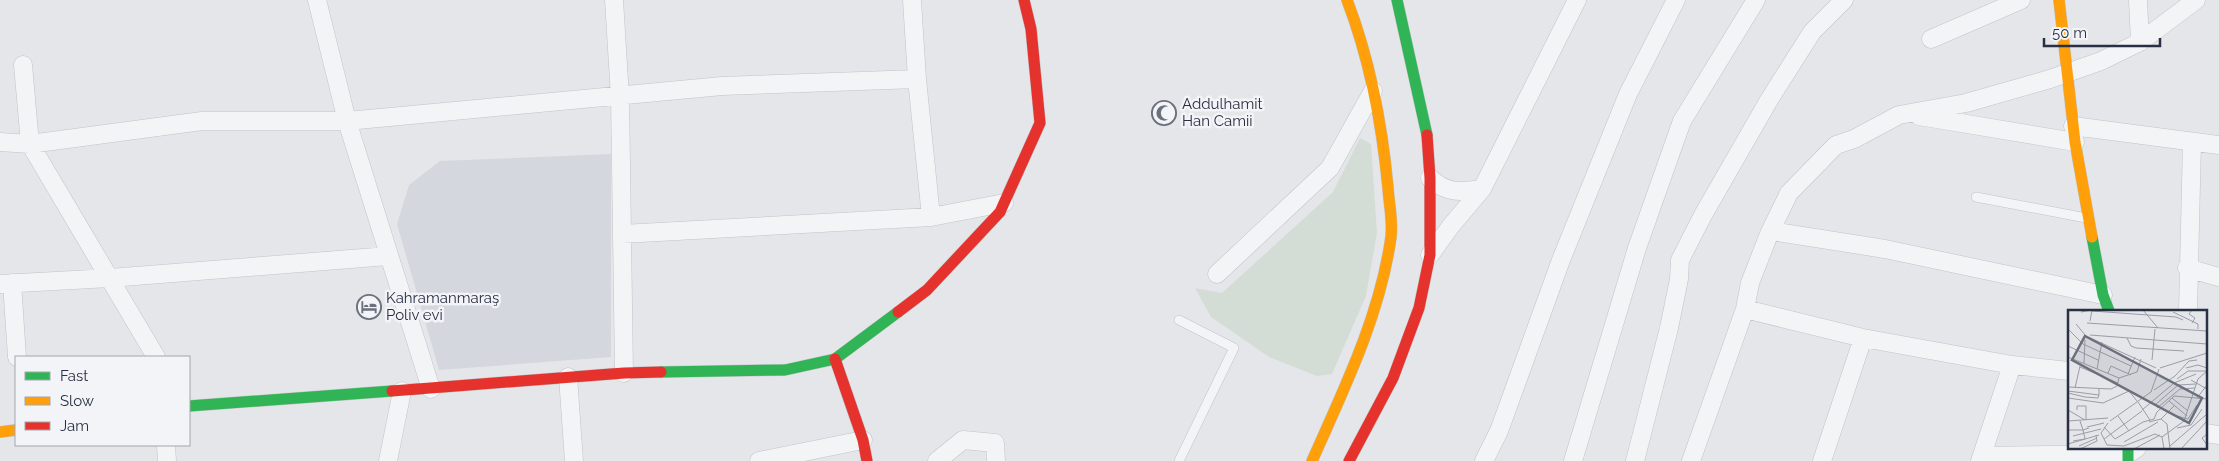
<svg xmlns="http://www.w3.org/2000/svg" width="2219" height="461" font-family="Raleway,sans-serif">
<style>
.built{fill:#d5d7de}
.green{fill:#d4ddd5}
.lines{fill:none;stroke-linecap:round;stroke-linejoin:round}
.lane-casing{stroke:#c2c3c7;stroke-width:10}
.street-casing{stroke:#c2c3c7;stroke-width:19}
.fast-casing{stroke:#c2c3c7;stroke-width:12}
.slow-casing{stroke:#c2c3c7;stroke-width:12}
.jam-casing{stroke:#c2c3c7;stroke-width:12}
.lane{stroke:#f3f4f6;stroke-width:9}
.street{stroke:#f3f4f6;stroke-width:18}
.fast{stroke:#30b455;stroke-width:11}
.slow{stroke:#ff9f0a;stroke-width:11}
.jam{stroke:#e5322d;stroke-width:11}
.labels{text-anchor:middle;dominant-baseline:central;stroke-width:5;stroke-linejoin:round;paint-order:stroke}
.poi-label{font-size:15px;fill:#2a3043;stroke:#f2f4f8;text-anchor:start}
.inset-road{fill:none;stroke:#9a9da7;stroke-width:1}
.view{fill:#6b707d;fill-opacity:0.15;stroke:#6b707d;stroke-width:2.5}
.inset-edge{fill:none;stroke:#2a3043;stroke-width:2.5}
</style>
<rect width="100%" height="100%" fill="#e5e6e9"/>
<path class="built" d="M611,154V357L439,370L397,224L409,185L440,161Z"/>
<path class="green" d="M1360,138L1371,144L1377,233L1366,296L1332,374L1317,376L1269,357L1211,317L1195,288L1222,293L1333,192Z"/>
<g class="lines">
<defs>
<path id="lane" d="M1976,197L2086,218
M1179,320L1234,348L1179,461"/>
<path id="street" d="M317,0L347,121L431,389
M614,0L620,97L622,234
M912,0L917,79L931,217
M2138,0L2140,42
M1931,39L2021,0
M23,65L30,144L156,357
M1919,116L2075,142
M2073,126L2219,145
M0,142L30,144L202,121H347L722,86L917,79
M1430,178C1447,194 1461,192 1482,189
M1771,231L1885,249L2103,295
M1430,255L1450,227L1482,189L1577,0
M2187,268L2219,277
M1217,274L1330,168L1373,91
M12,283L17,357
M0,284L110,278L388,256
M1745,309L1863,338L2012,365L2069,371
M2188,311L2192,142
M624,373L622,234L931,217L1004,203
M568,377L574,461
M2205,433L2219,435
M166,445L167,461
M1982,456L2128,454L2137,448
M388,461L402,391
M759,461L863,440
M937,461L963,440L995,443L996,461
M1484,461L1499,431L1561,260L1628,94L1676,0
M1573,461L1637,248L1682,121L1756,0
M1635,461L1669,328L1679,279L1680,260L1703,215L1769,100L1812,32L1844,0
M1691,461L1745,309L1750,283L1769,234L1789,193L1836,145L1854,139L1899,115L1966,103L2050,79L2101,61L2140,42L2196,0
M1822,461L1863,338
M1980,461L2012,365"/>
<path id="fast" d="M1397,0L1427,135
M2092,237L2103,295L2109,311
M661,372L785,370L835,359L898,312
M189,406L392,391
M2128,447V461"/>
<path id="slow" d="M2059,0L2075,142L2092,237
M0,432L16,430
M1312,461C1344,389 1380,316 1391,237C1393,221 1389,204 1388,188C1382,123 1370,60 1347,0"/>
<path id="jam" d="M898,312L927,290L1000,212L1040,123L1031,29L1024,0
M835,359L863,440L867,461
M392,391L624,373L661,372
M1349,461L1393,378L1419,308L1430,255V178L1427,135"/>
</defs>
<use href="#lane" class="lane-casing"/>
<use href="#street" class="street-casing"/>
<use href="#fast" class="fast-casing"/>
<use href="#slow" class="slow-casing"/>
<use href="#jam" class="jam-casing"/>
<use href="#lane" class="lane"/>
<use href="#street" class="street"/>
<use href="#fast" class="fast"/>
<use href="#slow" class="slow"/>
<use href="#jam" class="jam"/>
</g>
<defs>
<symbol id="mosque-ring" viewBox="-11 -11 22 22"><circle r="9.5" fill="#f2f4f8" stroke="#6b707d" stroke-width="1.5"/><path d="M3.5-4.9A6 6 0 1 0 3.5 4.9A5 5 0 1 1 3.5-4.9Z" fill="#6b707d"/></symbol>
<symbol id="hotel-ring" viewBox="-11 -11 22 22"><circle r="9.5" fill="#f2f4f8" stroke="#6b707d" stroke-width="1.5"/><path d="M-6-4.5h1.5V1H6V5H4.5V3h-9V5H-6ZM-4 0a1.8 1.8 0 1 1 3.6 0ZM.5 0V-2.5h3Q6-2.5 6 0Z" fill="#6b707d"/></symbol>
</defs>
<g fill-rule="evenodd">
<use href="#mosque-ring" x="1150" y="99" width="28" height="28"/>
<use href="#hotel-ring" x="355" y="293" width="28" height="28"/>
</g>
<g class="labels">
<g class="poi-label">
<text x="1182" y="104">Addulhamit<tspan x="1182" dy="17">Han Camii</tspan></text>
<text x="386" y="298">Kahramanmaraş<tspan x="386" dy="17">Poliv evi</tspan></text>
</g>
</g>
<g transform="translate(2068 310)">
<rect width="139" height="139" fill="#e5e6e9"/>
<path class="inset-road" d="M75,0L90,18M124,0L121,4L127,8L124,13M24,1L108,7L115,10M13,2L24,0L22,11M105,2L130,14V19M19,13L139,21M8,14L18,26L88,58M0,19L15,34L63,56M22,25L139,34M59,28L63,36L68,38L116,41M0,36L30,50M0,47L51,68L69,62L73,49M84,50L87,19M16,53L17,30M12,57L50,73M92,58L139,43M118,58L130,55L139,58M29,59L34,32M40,63L43,56L63,65M60,64L67,47M109,69L120,61H139M123,70L139,79M0,77L43,79L49,76L51,68M7,78L12,56M86,80L107,66L121,51L129,50M0,81L31,85V79M0,83L17,87L30,88L31,85M0,88L35,93L61,81L69,91M104,88L120,101M129,88L139,75M101,91L119,106M70,92L82,110M87,95L110,75L128,74M89,98L112,79L127,78M0,100L17,110M9,100V96H18V110M74,100L106,73L128,64M50,106L61,121M109,106L120,109L129,95M93,109L106,96M0,111L40,108M42,111L83,82L91,59M81,112L93,109L99,114L102,139M40,113L33,123L39,135L56,136L87,124L94,127L96,139M19,117L36,113M36,117L47,129L75,112L86,109L89,102L106,86L139,89M109,118L123,115L134,99M0,120H15L12,111M139,124L134,128L139,135M5,126L33,119M94,127L116,111L130,69L139,61M36,129L74,101M5,131L17,129L15,120L21,118M56,132L90,112M0,134L31,125M11,136L29,128M102,136L139,104M12,139L29,131L28,125M66,139L92,125M113,139L139,111"/>
<path class="view" d="M17,26L134,88L121,113L4,50Z"/>
<rect width="139" height="139" class="inset-edge"/>
</g>
<rect x="15" y="356" width="175" height="90" fill="#f2f4f8" stroke="#a2a6b0"/>
<rect x="25" y="372" width="25" height="8" fill="#30b455" stroke="#a2a6b0"/>
<text x="60" y="381" font-size="15" fill="#2a3043">Fast</text>
<rect x="25" y="397" width="25" height="8" fill="#ff9f0a" stroke="#a2a6b0"/>
<text x="60" y="406" font-size="15" fill="#2a3043">Slow</text>
<rect x="25" y="422" width="25" height="8" fill="#e5322d" stroke="#a2a6b0"/>
<text x="60" y="431" font-size="15" fill="#2a3043">Jam</text>
<path d="M2044 38v8h116v-8" fill="none" stroke="#2a3043" stroke-width="2.5"/>
<text x="2052" y="38" font-size="15" fill="#2a3043" stroke="#f2f4f8" stroke-width="4" paint-order="stroke">50 m</text>
</svg>
